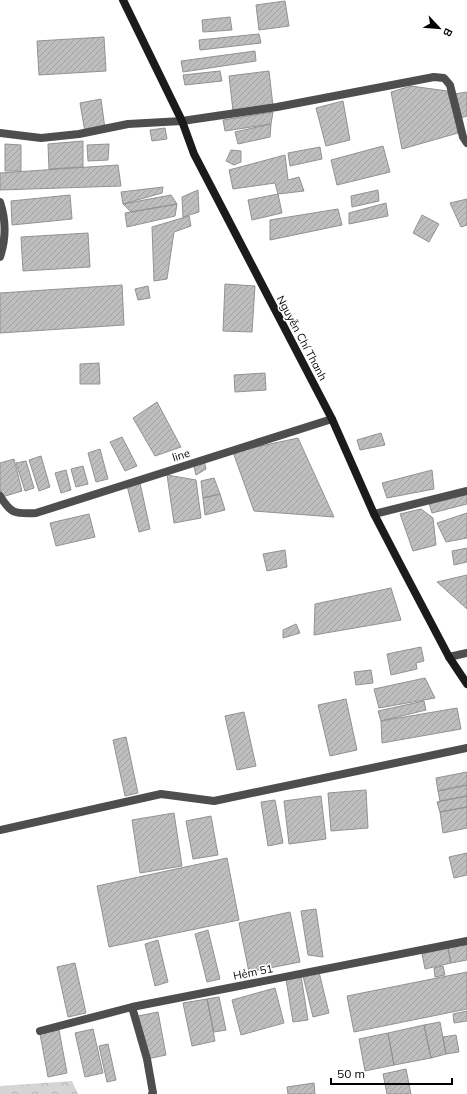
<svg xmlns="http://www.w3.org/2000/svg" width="467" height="1094" font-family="Mulish,sans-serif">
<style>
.forest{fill:url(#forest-crowns)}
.building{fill:url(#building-hatch);stroke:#929292}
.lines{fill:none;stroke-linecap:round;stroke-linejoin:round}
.lane{stroke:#4e4e4e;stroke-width:8}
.street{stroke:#4e4e4e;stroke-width:8}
.secondary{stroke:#1b1b1b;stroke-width:8}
.labels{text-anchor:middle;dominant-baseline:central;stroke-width:3;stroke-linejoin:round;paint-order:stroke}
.street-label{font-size:11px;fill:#000;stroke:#fff}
</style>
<defs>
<pattern id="forest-crowns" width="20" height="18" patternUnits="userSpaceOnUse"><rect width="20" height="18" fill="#d5d5d5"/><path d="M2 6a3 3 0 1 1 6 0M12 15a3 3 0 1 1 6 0" fill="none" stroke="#b5b5b5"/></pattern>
<pattern id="building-hatch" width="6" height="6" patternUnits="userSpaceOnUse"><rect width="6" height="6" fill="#bebebe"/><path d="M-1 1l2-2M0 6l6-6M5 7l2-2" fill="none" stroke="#a2a2a2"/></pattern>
</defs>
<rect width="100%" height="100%" fill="#fff"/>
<path class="forest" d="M72,1081L78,1094H0V1086Z"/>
<path class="building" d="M285,1L289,26L259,30L256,5Z
M230,17L232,30L203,32L202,20Z
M259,34L261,43L200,50L199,40Z
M104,37L106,71L39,75L37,41Z
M255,51L256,61L183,72L181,61Z
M220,71L222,81L185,85L183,75Z
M269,71L273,106L233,111L229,76Z
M411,86L447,91L454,112L458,133L402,149L391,92Z
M467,92V116L460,118L454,94Z
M101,99L105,129L85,132L80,103Z
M343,101L350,140L326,146L316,108Z
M273,112L271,124L225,131L223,120Z
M271,124L270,137L238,144L235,132Z
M165,128L167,139L152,141L150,130Z
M83,141V167L49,169L48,144Z
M5,144L21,145V171H5Z
M109,144L108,160L88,161L87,145Z
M383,146L390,172L337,185L331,160Z
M320,147L322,159L290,166L288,153Z
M231,150L241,151V162L234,165L226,161Z
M285,155L288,180L299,177L304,191L278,194L275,183L233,189L229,170Z
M118,165L121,186L0,190V173Z
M163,187L162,193L123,204L121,192Z
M198,190L199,212L183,217L182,197Z
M378,190L379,201L352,207L351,196Z
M278,194L282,213L252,220L248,200Z
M70,195L72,219L12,225L11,201Z
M171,195L177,204L131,212L123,204Z
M467,199V225L461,227L450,203Z
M386,203L388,216L349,224V213Z
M177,204L175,216L127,227L125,213Z
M338,209L342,225L270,240V220Z
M422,215L439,224L429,242L413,233Z
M189,216L191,226L174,232L167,279L154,281L152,227Z
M88,233L90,267L23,271L21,237Z
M225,284L255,286L252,332L223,331Z
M122,285L124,325L0,333V293Z
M148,286L150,298L138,300L135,289Z
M99,363L100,384H80V364Z
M265,373L266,390L235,392L234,375Z
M157,402L181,447L155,456L133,418Z
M381,433L385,445L360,450L357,440Z
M122,437L137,466L125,471L110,442Z
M298,438L334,517L254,511L233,452Z
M100,449L108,479L96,482L88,453Z
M41,456L50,487L39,491L29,460Z
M14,459L22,491L2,497L0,489V463Z
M204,460L206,469L196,475L193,463Z
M26,461L34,488L25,491L16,463Z
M83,466L88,484L76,487L71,469Z
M66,470L71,490L61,493L55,473Z
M432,470L434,489L387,498L382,483Z
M167,475L196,480L201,518L174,523Z
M214,478L220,494L203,498L201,481Z
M140,483L150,529L139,532L127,486Z
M467,491V504L432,513L428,500Z
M220,494L225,510L205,515L203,498Z
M421,509L433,518L436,545L413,551L400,514Z
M467,513V538L446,542L437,523Z
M89,514L95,537L56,546L50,523Z
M467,548V562L454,565L452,551Z
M285,550L287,567L267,571L263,554Z
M467,575V609L437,582Z
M391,588L401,620L314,635L315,604Z
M296,624L300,633L283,638V630Z
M421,647L424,661L416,663L417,669L391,675L387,654Z
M371,670L373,683L356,685L354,672Z
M425,678L435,698L379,708L374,689Z
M346,699L357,750L330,756L318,705Z
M424,701L426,710L381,721L378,711Z
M457,708L461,729L382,743L381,721Z
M244,712L256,766L237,770L225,716Z
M126,737L138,793L125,796L113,740Z
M467,772V785L438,791L436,778Z
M467,785V796L440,801L438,791Z
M366,790L368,828L331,831L328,793Z
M321,796L326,839L289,844L284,801Z
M467,796V807L440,812L437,802Z
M275,800L283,843L268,846L261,802Z
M467,807V828L443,833L440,812Z
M174,813L182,866L140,873L132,820Z
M211,816L218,855L193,859L186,821Z
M467,853V875L454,878L449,857Z
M227,858L239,920L109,947L97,886Z
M316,909L323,957L308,955L301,911Z
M290,912L300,962L249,972L239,923Z
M208,930L220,979L207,982L195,934Z
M158,940L168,982L155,986L145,944Z
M467,944V960L451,963L448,948Z
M448,948L451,963L425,969L422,954Z
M75,963L86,1013L68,1017L57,967Z
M443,966L445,975L435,977L434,968Z
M319,972L329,1013L313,1017L303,976Z
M467,972V1009L354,1032L347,996Z
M301,976L308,1020L293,1022L286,979Z
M275,988L284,1023L241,1035L232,1000Z
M219,997L226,1030L214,1032L207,999Z
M207,999L215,1041L192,1046L183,1003Z
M467,1011V1021L454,1023L453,1014Z
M158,1012L166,1055L147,1059L138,1016Z
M440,1022L446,1054L431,1058L424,1025Z
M424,1025L431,1058L394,1065L388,1033Z
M93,1029L103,1073L85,1077L75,1033Z
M59,1030L67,1073L48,1077L40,1034Z
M388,1033L394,1065L365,1071L359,1039Z
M456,1035L459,1052L446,1054L443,1037Z
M108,1044L116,1080L107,1082L99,1046Z
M406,1069L411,1094H387L383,1074Z
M314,1083L315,1094H288L287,1087Z"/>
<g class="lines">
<path class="lane" d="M449,657L467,653
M0,830L161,794L214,801L467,748"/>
<path class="street" d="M0,133L41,138L79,134L128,124L182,121L277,107L434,77L444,78L450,85L463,137L467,143
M0,202C6,220 6,239 0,257
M0,496C11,514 15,514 36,513L332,419
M374,514L467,491
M132,1007L147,1059L153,1093L152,1094
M40,1031L132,1007L467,941"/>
<path class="secondary" d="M123,0L182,121L194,154L332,419L374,514L400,564L449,657L467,684"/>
</g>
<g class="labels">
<g class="street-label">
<text transform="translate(302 338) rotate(62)">Nguyễn Chí Thanh</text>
<text transform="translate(181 455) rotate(-18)">line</text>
<text transform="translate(253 972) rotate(-11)">Hẻm 51</text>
</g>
</g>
<g transform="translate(439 28) rotate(116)" stroke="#ffffff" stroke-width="3" paint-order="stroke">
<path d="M0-3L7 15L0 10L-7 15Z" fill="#000000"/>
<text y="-6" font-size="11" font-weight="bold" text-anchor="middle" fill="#000000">B</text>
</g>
<path d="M331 1078v6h121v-6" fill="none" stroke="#000000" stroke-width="2"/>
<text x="337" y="1078" font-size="12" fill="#000000" stroke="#ffffff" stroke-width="3" paint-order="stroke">50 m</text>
</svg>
